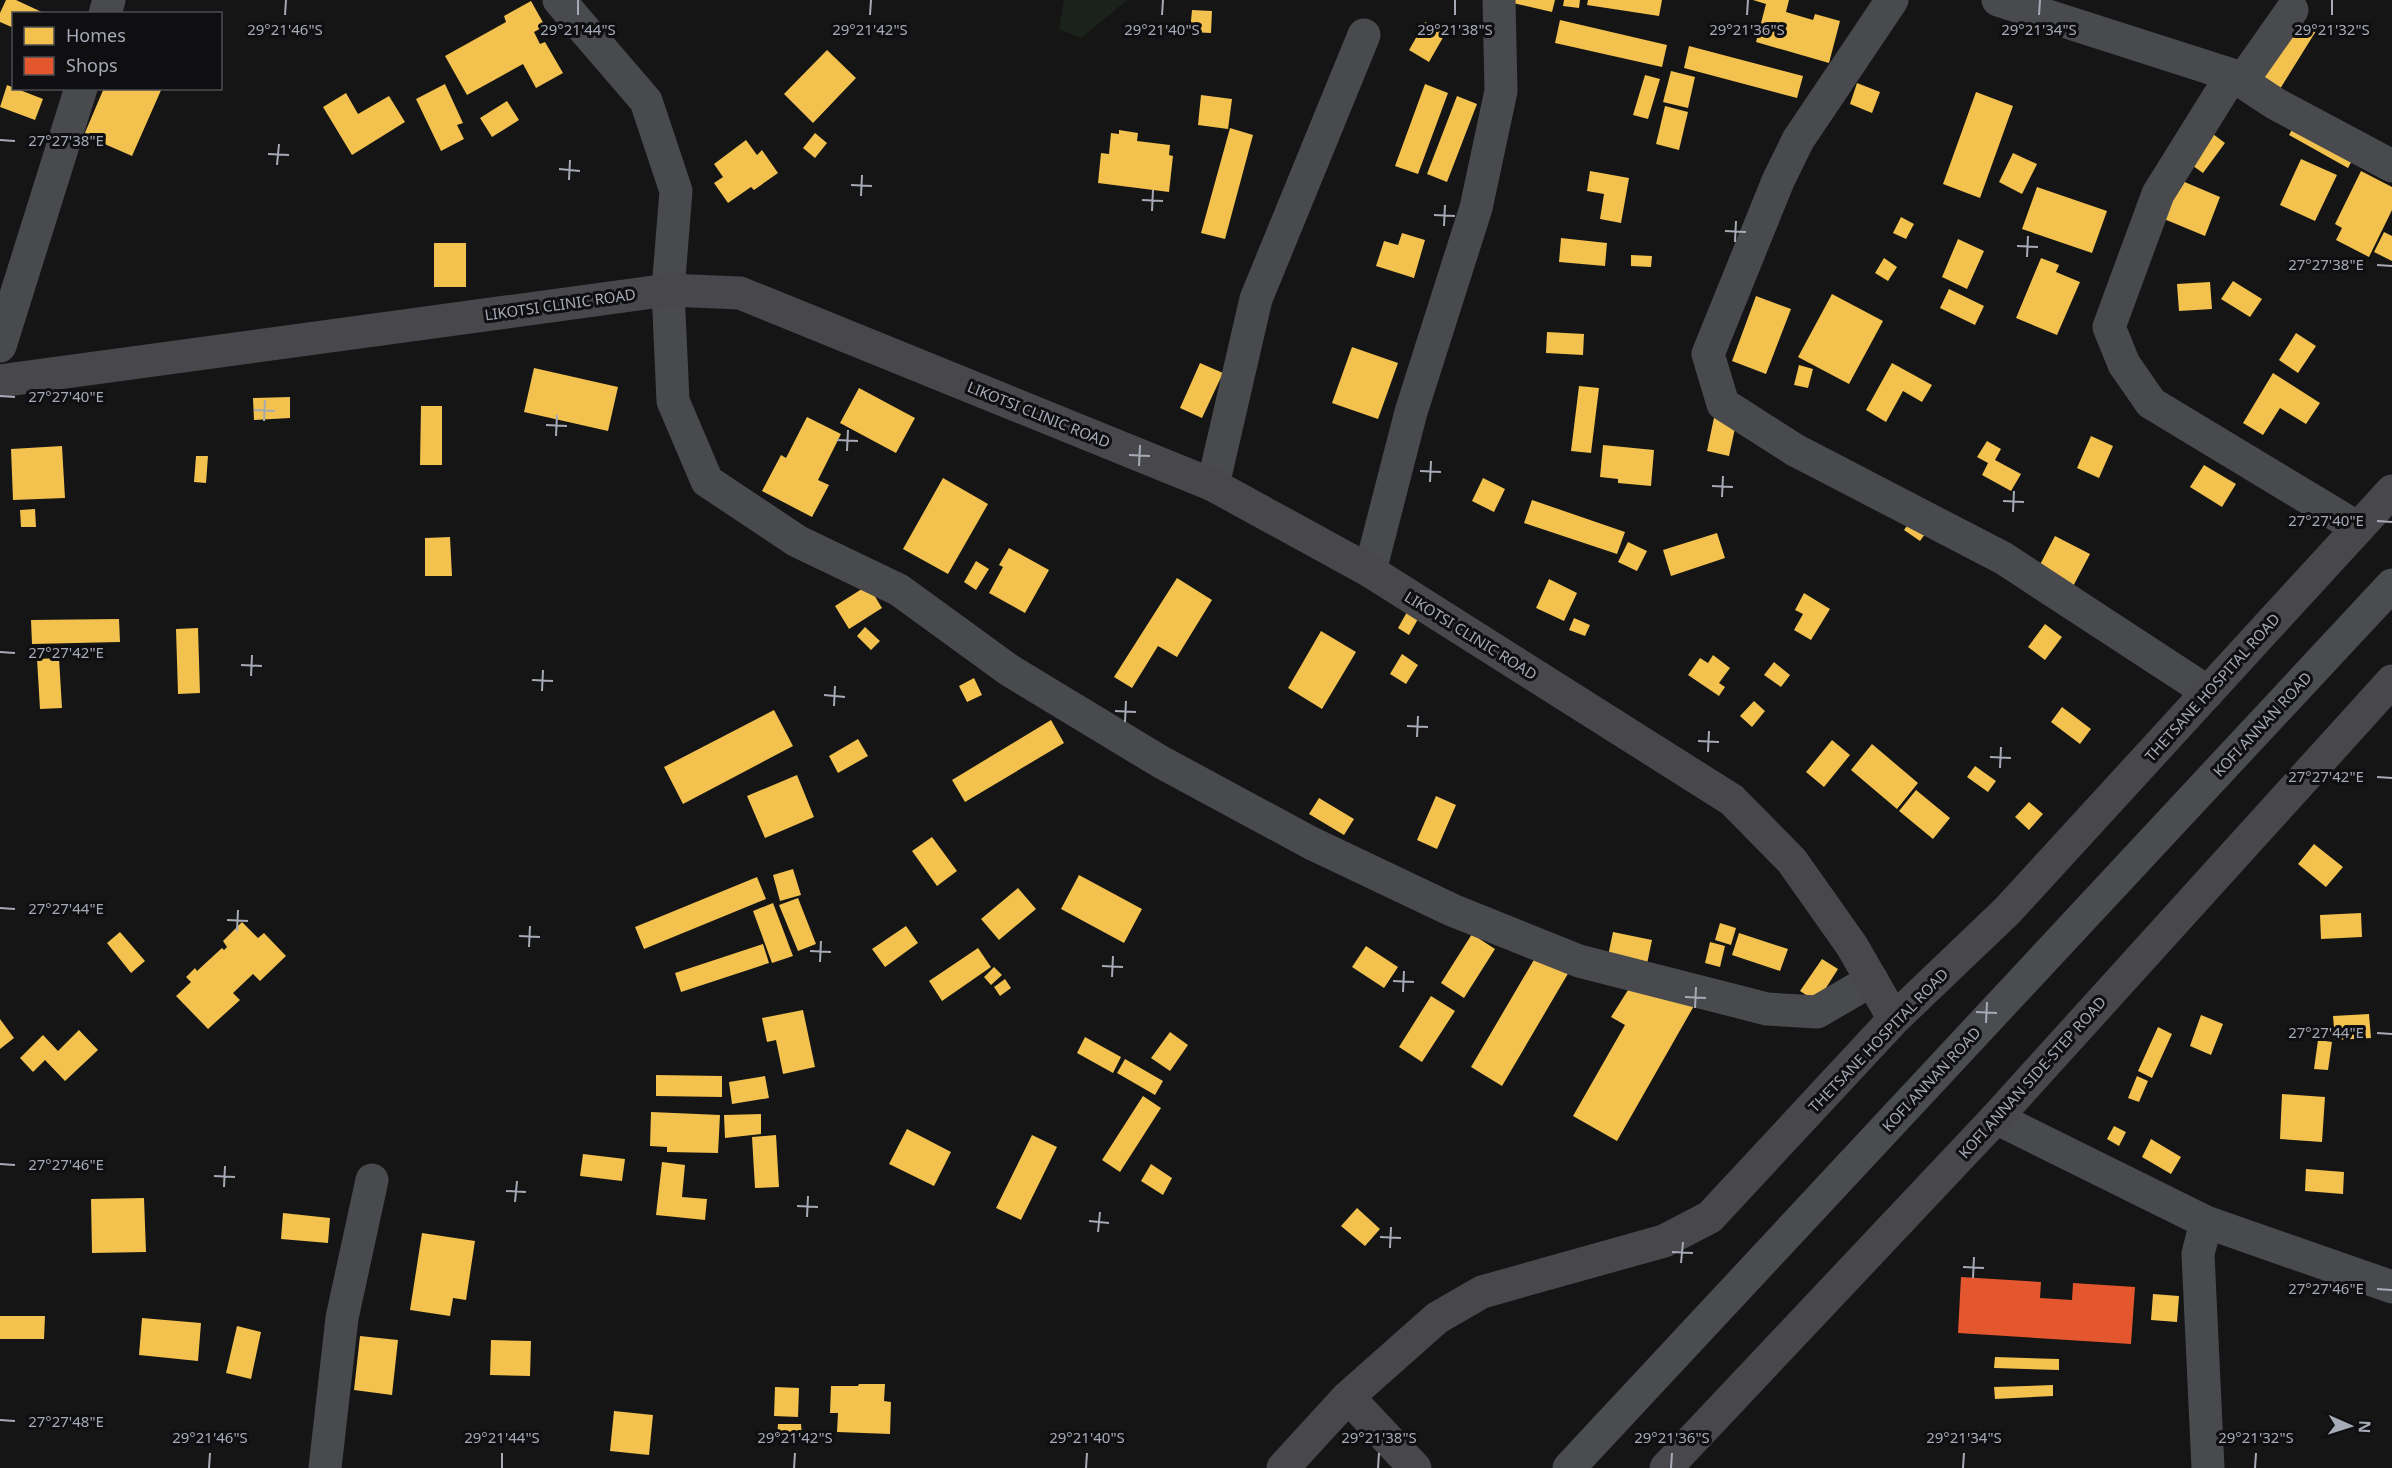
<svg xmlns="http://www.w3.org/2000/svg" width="2392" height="1468" font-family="'Noto Sans',sans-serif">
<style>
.green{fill:#1b221c}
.homes{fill:#f2c14e}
.shops{fill:#e4572e}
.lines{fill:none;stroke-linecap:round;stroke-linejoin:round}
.street{stroke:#494a4e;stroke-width:33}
.secondary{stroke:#48484c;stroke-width:33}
.primary{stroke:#4b4c50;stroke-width:33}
.ticks{fill:none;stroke:#a6aab6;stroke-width:2}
.labels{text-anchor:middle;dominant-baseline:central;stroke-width:6;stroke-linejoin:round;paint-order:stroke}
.street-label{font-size:15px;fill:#a6aab6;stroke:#0f0f11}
.ticks-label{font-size:15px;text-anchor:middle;fill:#a6aab6;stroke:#0f0f11;stroke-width:6;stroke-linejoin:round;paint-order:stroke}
</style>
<rect width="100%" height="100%" fill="#151515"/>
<path class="green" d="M1064,0H1127L1081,38L1059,29Z"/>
<path class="homes" d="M6,0H16L46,14H14V28L0,22V13Z
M1514,0H1555L1552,12L1513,3Z
M1564,0H1580L1579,8L1563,6Z
M1588,0H1662L1659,16L1587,5Z
M1753,0H1789L1786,12L1813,20L1815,14L1840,21L1829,63L1756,42L1766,4Z
M531,1L545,26L534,32L540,44L545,42L563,73L536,88L523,64L467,95L445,56L506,22L504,16Z
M1192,10L1212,11L1211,33L1190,32Z
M2297,19L2316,31L2280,89L2261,77Z
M1560,20L1667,45L1662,67L1555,43Z
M1425,22L1445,34L1429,62L1409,50Z
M1689,46L1803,76L1797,98L1684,68Z
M827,50L856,78L813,123L784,94Z
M1671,71L1695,77L1688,108L1663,102Z
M1645,75L1660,79L1648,119L1633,115Z
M1857,83L1880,92L1872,113L1850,104Z
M445,84L463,123L457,125L464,139L441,151L416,99Z
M1425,84L1448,93L1418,174L1395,166Z
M7,85L43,99L35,120L0,107Z
M104,88H162L132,156L84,135Z
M1976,92L2013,106L1980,198L1943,184Z
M346,93L358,114L389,96L405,122L352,155L323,107Z
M1201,95L1232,99L1228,129L1198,125Z
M1457,96L1477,104L1447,182L1427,174Z
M507,101L519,120L492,137L480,118Z
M1665,106L1688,112L1679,150L1656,144Z
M2304,107L2363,140L2348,168L2289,135Z
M1230,128L1253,135L1225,239L1201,233Z
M1119,130L1138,133L1137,141L1170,145L1169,155L1173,156L1169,192L1098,183L1101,153L1109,154L1111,133L1119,134Z
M2209,131L2225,143L2203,173L2186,161Z
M815,133L827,143L815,158L803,148Z
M746,140L757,155L762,150L778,173L754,190L751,187L728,203L714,183L723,177L714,164Z
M2013,153L2037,164L2022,194L1999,182Z
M2301,159L2337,175L2315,221L2280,205Z
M1590,171L1629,178L1621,223L1600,219L1604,194L1587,191Z
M2361,171L2392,187V210L2369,257L2336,240L2342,228L2335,224Z
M2180,180L2220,197L2205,236L2164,219Z
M2037,187L2107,211L2092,253L2022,229Z
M1901,217L1914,224L1906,239L1893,233Z
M2384,232L2392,236V261L2374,252Z
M1402,233L1425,240L1414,278L1376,266L1384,241L1398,245Z
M1561,238L1607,243L1605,266L1559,262Z
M1958,239L1984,251L1967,289L1942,277Z
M434,243H466V287H434Z
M1631,255L1652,256L1651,267L1631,266Z
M1884,258L1897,267L1888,281L1875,273Z
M2041,258L2059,265L2056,272L2080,282L2057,335L2016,318Z
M2233,281L2262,299L2250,317L2221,299Z
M2210,282L2212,309L2179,311L2177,284Z
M1949,289L1984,306L1975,325L1940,308Z
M1832,294L1883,321L1849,384L1798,357Z
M1756,296L1791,309L1766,374L1732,361Z
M1547,332L1584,334L1583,355L1546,353Z
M2296,333L2316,346L2298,373L2279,360Z
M1352,347L1398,363L1378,419L1332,403Z
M1200,363L1223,373L1202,418L1180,408Z
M1892,363L1932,385L1922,402L1903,391L1886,422L1866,410Z
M1799,365L1813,369L1808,388L1794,385Z
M534,368L618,387L608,431L524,412Z
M2273,373L2320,403L2306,424L2280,408L2263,435L2243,423Z
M1579,386L1599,388L1591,453L1571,451Z
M859,388L915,418L896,453L840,423Z
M290,397V418L254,420L253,398Z
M421,406H442V465H420Z
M1715,413L1737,419L1729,456L1707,451Z
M807,417L841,434L818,480L829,485L812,517L762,491L781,455L786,458Z
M2091,436L2113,446L2099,478L2077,468Z
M1987,441L2001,449L1995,460L2021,474L2011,491L1982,475L1988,463L1977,457Z
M1603,445L1654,450L1651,486L1618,483V479L1600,477Z
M62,446L65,498L13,500L11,449Z
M196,456H208L206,483L194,482Z
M2204,465L2236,484L2222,507L2190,487Z
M943,478L988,504L948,574L903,549Z
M1483,478L1505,489L1494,512L1472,501Z
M1532,500L1625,532L1617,554L1524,523Z
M35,509L36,527H21L20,510Z
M1914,516L1930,527L1920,541L1904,530Z
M1717,533L1725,558L1671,576L1663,550Z
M2055,536L2090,554L2069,594L2034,576Z
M450,537L452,576H425V538Z
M1628,542L1647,551L1637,571L1618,562Z
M1009,548L1049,570L1025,613L989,593L1003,567L999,565Z
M976,561L989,569L976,590L964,582Z
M1177,578L1212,600L1177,657L1158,646L1132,688L1114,677Z
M1549,579L1577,593L1564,621L1536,608Z
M868,585L882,608L849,629L835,606Z
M1804,593L1830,609L1811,640L1794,630L1803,614L1795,610Z
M1407,612L1418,619L1409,635L1398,628Z
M1574,618L1590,625L1585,636L1569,630Z
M119,619L120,642L32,644L31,620Z
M2045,624L2062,637L2045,660L2028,647Z
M865,627L880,641L871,650L857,636Z
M198,628L200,693L178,694L176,629Z
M1321,631L1356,652L1322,709L1288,688Z
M1402,654L1418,665L1406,684L1390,674Z
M1713,655L1730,668L1719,683L1725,687L1719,696L1688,675L1700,658L1708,663Z
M59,658L62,708L40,709L37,659Z
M1774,662L1790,675L1781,687L1764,675Z
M974,678L982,695L967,702L959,686Z
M1754,701L1765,711L1752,727L1740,716Z
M2062,707L2091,729L2080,744L2051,722Z
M774,710L793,746L683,804L664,767Z
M1051,720L1064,743L965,802L952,780Z
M858,739L868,756L838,773L829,756Z
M1832,740L1850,755L1824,787L1806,772Z
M1872,744L1918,783L1897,809L1851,770Z
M1975,766L1996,781L1988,792L1967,777Z
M797,775L814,817L765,838L747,796Z
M1916,790L1950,818L1933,839L1899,811Z
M1436,796L1456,805L1437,849L1417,840Z
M1319,798L1354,819L1344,835L1309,814Z
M2029,802L2043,814L2029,830L2015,817Z
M932,837L957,871L937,886L912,851Z
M2314,844L2343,867L2326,887L2298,864Z
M793,869L801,895L780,901L773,875Z
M1079,875L1142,909L1124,943L1061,909Z
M757,877L766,899L644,949L635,927Z
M1018,888L1036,909L999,940L981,919Z
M798,898L816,944L798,951L779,905Z
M773,903L793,956L772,963L753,911Z
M2361,913L2362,937L2321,939L2320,915Z
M242,922L258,938L264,933L286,956L260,981L253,974L233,993L240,1000L208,1029L176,996L191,982L186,977L195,968L197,971L222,948L224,950L227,947L223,941Z
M1720,923L1736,928L1731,945L1715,940Z
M906,926L918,943L885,967L872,949Z
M120,932L145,961L131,973L107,943Z
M1613,932L1652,940L1647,964L1608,956Z
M1739,933L1788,949L1780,971L1732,955Z
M1472,934L1495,949L1464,998L1441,983Z
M1545,941L1576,960L1502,1086L1471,1067Z
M1710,942L1725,946L1720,967L1705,963Z
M763,944L769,963L681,992L675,973Z
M1366,946L1398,967L1384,988L1352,967Z
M978,948L991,967L942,1001L929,981Z
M1822,959L1838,969L1817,1002L1800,991Z
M994,967L1002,975L991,985L984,977Z
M1640,971L1707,983L1617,1141L1573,1116L1625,1025L1611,1017Z
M1005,979L1011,988L1000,996L994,987Z
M1431,996L1455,1011L1422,1062L1399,1047Z
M803,1010L815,1067L783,1074L776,1040L767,1042L762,1018Z
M2369,1014L2371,1038L2335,1040L2333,1016Z
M2201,1015L2223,1024L2211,1055L2190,1046Z
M0,1019L14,1038L0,1049Z
M2158,1027L2172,1034L2152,1078L2138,1071Z
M79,1030L98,1050L65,1081L45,1060L33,1072L20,1058L43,1035L58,1051Z
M1170,1032L1188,1045L1170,1071L1151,1058Z
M1085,1037L1121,1057L1113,1073L1077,1053Z
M2318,1040L2332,1042L2328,1070L2314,1069Z
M1125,1059L1163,1081L1155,1095L1117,1073Z
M656,1075L722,1076V1097L656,1096Z
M765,1076L769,1098L732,1104L729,1082Z
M2137,1076L2148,1081L2139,1102L2128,1098Z
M2282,1094L2325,1097L2322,1142L2280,1139Z
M1143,1096L1161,1108L1120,1172L1102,1160Z
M651,1112L720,1115L718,1153L667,1152V1147L650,1146Z
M761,1114V1134L725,1138L724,1115Z
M2114,1126L2126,1132L2119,1146L2107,1139Z
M907,1129L951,1152L934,1186L889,1164Z
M776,1135L779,1187L755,1188L752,1137Z
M1032,1135L1057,1147L1021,1220L996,1208Z
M2151,1139L2181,1157L2171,1174L2142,1157Z
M583,1154L625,1159L622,1181L580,1176Z
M662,1162L685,1165L682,1197L707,1199L705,1220L656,1215Z
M1151,1164L1172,1178L1163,1195L1141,1181Z
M2306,1169L2344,1172L2343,1194L2305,1191Z
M144,1198L146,1252L92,1253L91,1199Z
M1357,1208L1380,1229L1365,1246L1341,1226Z
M283,1213L330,1218L328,1243L281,1239Z
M422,1233L475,1241L466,1300L453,1298L450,1316L410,1310Z
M2153,1294L2179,1296L2177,1322L2151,1320Z
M0,1316H45L44,1339H0Z
M142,1318L201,1323L198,1361L139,1355Z
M237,1326L261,1332L251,1379L226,1373Z
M360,1336L398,1340L392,1395L354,1390Z
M491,1340L531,1341L530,1376L490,1375Z
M1995,1357L2059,1359V1370L1994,1368Z
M859,1384H885L884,1401L891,1402L890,1434L837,1432L838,1413H830L831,1386H858Z
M2053,1385V1396L1995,1399L1994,1387Z
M775,1387L799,1388L798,1417L774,1416Z
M614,1411L653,1415L649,1455L610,1451Z
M778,1424H801L802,1437H777Z"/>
<path class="shops" d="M1961,1277L2041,1282L2040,1298L2072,1300L2073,1283L2135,1287L2131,1344L1958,1333Z"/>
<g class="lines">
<path class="street" d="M559,0L646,101L676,191L668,290L673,401L707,481L797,541L899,590L1009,670L1161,762L1311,843L1452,910L1579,961L1767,1009L1817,1012L1872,980
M1892,0L1798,140L1778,181L1708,354L1723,404L1795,450L2003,558L2208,692
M1998,0L2232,75L2158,194L2109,327L2124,364L2151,403L2358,528
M105,14L109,0
M2232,75L2276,104L2392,166
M2242,81L2292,10
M0,346L81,88
M1213,485L1256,299L1364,35
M1370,571L1411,412L1476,208L1501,91L1499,0
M1996,1118L2206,1222L2392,1287
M2206,1222L2198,1254L2208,1468
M325,1468L342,1318L372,1180"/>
<path class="secondary" d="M0,381L668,290L740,293L1213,485L1370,571L1732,800L1792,861L1852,946L1894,1019
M1348,1397L1415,1468
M1283,1468L1348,1397L1437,1318L1482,1292L1664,1241L1710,1217L1894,1019L2007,911L2392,491
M1666,1468L1996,1118L2392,681"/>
<path class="primary" d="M1569,1468L2392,585"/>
</g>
<path class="ticks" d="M285,15L286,0M578,15V0M870,15L871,0M1162,15L1163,0M1455,15V0M1747,15L1748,0M2039,15L2040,0M2332,15V0M0,140L15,141M268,154L289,155M277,165L279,144M559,169L580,171M569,180L570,160M851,185L872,186M861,196L862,175M1142,200L1163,201M1152,211L1153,190M1434,215L1455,216M1444,226L1445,205M1725,231L1746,232M1735,242L1736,221M2017,246L2038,247M2027,257L2028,236M2377,265L2392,266M0,396L15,397M254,410L275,411M264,421L265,400M546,425L567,426M556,436L557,415M837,440L858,441M847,451L848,430M1129,455L1150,456M1139,466L1140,445M1420,471L1441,472M1430,482L1431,461M1712,486L1733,487M1722,497L1723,476M2003,501L2024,502M2013,512L2014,491M2377,521L2392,522M0,652L15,653M241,665L262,666M251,676L252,655M532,680L553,681M542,691L543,670M824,695L845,697M834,706L835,686M1115,711L1136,712M1125,722L1126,701M1407,726L1428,727M1417,737L1418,716M1698,741L1719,742M1708,752L1709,731M1990,757L2011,758M2000,768L2001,747M2377,777L2392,778M0,908L15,909M227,920L248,921M237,931L238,910M519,936L540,937M529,947L530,926M810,951L831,952M820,962L821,941M1102,966L1123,967M1112,977L1113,956M1393,981L1414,982M1403,992L1404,971M1685,997L1706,998M1695,1008L1696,987M1976,1012L1997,1013M1986,1023L1987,1002M2377,1033L2392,1034M0,1164L15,1165M214,1176L235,1177M224,1187L225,1166M506,1191L526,1192M515,1202L517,1181M797,1206L818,1207M807,1217L808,1196M1089,1221L1109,1223M1098,1232L1100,1212M1380,1237L1401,1238M1390,1248L1391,1227M1672,1252L1693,1253M1681,1263L1683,1242M1963,1267L1984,1268M1973,1278L1974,1257M2377,1289L2392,1290M0,1420L15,1421M209,1468L210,1453M502,1468V1453M794,1468L795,1453M1086,1468L1087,1453M1378,1468L1379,1453M1671,1468L1672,1453M1963,1468L1964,1453M2255,1468L2256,1453"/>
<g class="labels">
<g class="street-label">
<text transform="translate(560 304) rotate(-8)">LIKOTSI CLINIC ROAD</text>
<text transform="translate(1039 414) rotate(22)">LIKOTSI CLINIC ROAD</text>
<text transform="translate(1471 635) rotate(32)">LIKOTSI CLINIC ROAD</text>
<text transform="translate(2212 687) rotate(-48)">THETSANE HOSPITAL ROAD</text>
<text transform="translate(2262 724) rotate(-47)">KOFI ANNAN ROAD</text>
<text transform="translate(1878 1040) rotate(-46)">THETSANE HOSPITAL ROAD</text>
<text transform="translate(2032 1077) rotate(-48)">KOFI ANNAN SIDE-STEP ROAD</text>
<text transform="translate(1931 1079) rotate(-47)">KOFI ANNAN ROAD</text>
</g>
</g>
<g class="ticks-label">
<text x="285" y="35">29°21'46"S</text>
<text x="578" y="35">29°21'44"S</text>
<text x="870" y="35">29°21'42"S</text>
<text x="1162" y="35">29°21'40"S</text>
<text x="1455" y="35">29°21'38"S</text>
<text x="1747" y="35">29°21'36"S</text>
<text x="2039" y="35">29°21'34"S</text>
<text x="2332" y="35">29°21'32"S</text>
<text x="66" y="146">27°27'38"E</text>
<text x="2326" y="270">27°27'38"E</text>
<text x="66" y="402">27°27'40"E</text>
<text x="2326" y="526">27°27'40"E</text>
<text x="66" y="658">27°27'42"E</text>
<text x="2326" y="782">27°27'42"E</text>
<text x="66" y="914">27°27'44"E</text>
<text x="2326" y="1038">27°27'44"E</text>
<text x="66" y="1170">27°27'46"E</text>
<text x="2326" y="1294">27°27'46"E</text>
<text x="66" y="1427">27°27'48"E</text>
<text x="210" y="1443">29°21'46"S</text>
<text x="502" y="1443">29°21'44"S</text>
<text x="795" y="1443">29°21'42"S</text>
<text x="1087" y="1443">29°21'40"S</text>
<text x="1379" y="1443">29°21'38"S</text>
<text x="1672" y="1443">29°21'36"S</text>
<text x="1964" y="1443">29°21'34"S</text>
<text x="2256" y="1443">29°21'32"S</text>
</g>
<rect x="12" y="12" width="210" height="78" fill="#0f0f11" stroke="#4b4d53" stroke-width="1.5"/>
<rect x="24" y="27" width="30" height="18" fill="#f2c14e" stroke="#4b4d53" stroke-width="1.5"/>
<text x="66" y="42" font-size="18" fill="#a6aab6">Homes</text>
<rect x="24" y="57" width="30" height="18" fill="#e4572e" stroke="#4b4d53" stroke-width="1.5"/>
<text x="66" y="72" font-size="18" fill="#a6aab6">Shops</text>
<g transform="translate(2350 1426) rotate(93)" stroke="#0f0f11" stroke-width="4.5" paint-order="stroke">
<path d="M0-4.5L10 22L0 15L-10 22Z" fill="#a6aab6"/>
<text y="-9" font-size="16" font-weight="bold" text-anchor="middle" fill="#a6aab6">N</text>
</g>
</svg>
